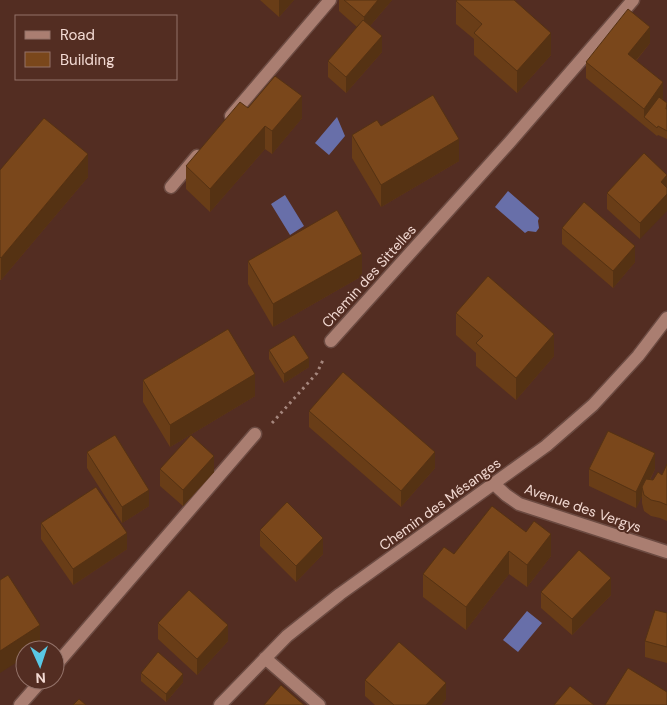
<svg xmlns="http://www.w3.org/2000/svg" width="667" height="705" font-family="'DM Sans',sans-serif">
<style>
.water{fill:#686fa9}
.lines{fill:none;stroke-linecap:round;stroke-linejoin:round}
.minor-casing{stroke:#6c4b42;stroke-width:15}
.path{stroke:#a5867d;stroke-width:3;stroke-dasharray:2.5 4;stroke-linecap:butt}
.minor{stroke:#aa7e71;stroke-width:12}
.wall{fill:#693d17}
.shaded-wall{fill:#553213}
.building{fill:#7a471b;stroke:#553213}
.labels{text-anchor:middle;dominant-baseline:central;stroke-width:4;stroke-linejoin:round;paint-order:stroke}
.street-label{font-size:14px;fill:#f3dad3;stroke:#532d22}
</style>
<rect width="100%" height="100%" fill="#532d22"/>
<path class="water" d="M337,117L345,136L329,155L315,143Z
M508,191L539,218L538,221L539,228L536,232L528,231L525,233L495,207Z
M285,195L304,226L290,235L271,204Z
M527,611L542,623L518,652L503,640Z"/>
<g class="lines">
<defs>
<path id="minor" d="M231,116L330,0
M171,187L197,156
M331,341L509,143L633,0
M494,484L506,495L519,504L667,552
M265,658L319,705
M55,666L255,434
M20,705L42,680
M220,705L287,636L340,594L546,446L593,405L638,356L667,318"/>
</defs>
<use href="#minor" class="minor-casing"/>
<path class="path" d="M272,423L317,373L323,360"/>
<use href="#minor" class="minor"/>
</g>
<path class="wall" d="M260,0H294L279,17Z
M339,0H392L370,26L382,52L346,93L328,77V61L357,27L339,11Z
M515,0L551,55L517,93L474,55V39L456,24V1Z
M650,43L636,61L663,98L662,99L667,103V139L658,135L657,136L586,78V62Z
M248,108L302,118L272,154L265,149L210,212L186,189V166Z
M381,126L459,161L381,207L352,158V135Z
M644,153L640,239L607,209V193Z
M0,170L88,177L1,280H0Z
M562,228L635,262L613,288L562,244Z
M248,261L362,276L273,327L248,284Z
M456,313L554,356L516,400L476,366V353L456,335Z
M269,350L309,367L284,383L269,359Z
M143,380L255,396L170,447L143,402Z
M309,411L435,468L401,507L309,427Z
M87,452L149,506L122,523L87,468Z
M667,464V521L660,518L651,516L644,511L642,503V496L636,508L589,486V469H655L650,480H653L662,475Z
M160,469L214,472L183,506L160,486Z
M492,506L551,556L527,587L509,574L466,630L423,597V574L454,554Z
M41,523L127,549L73,585L41,539Z
M260,530L323,554L296,582L260,546Z
M541,592L611,595L572,635L541,608Z
M667,613V663L645,657V641Z
M158,623L228,641L197,675L158,639Z
M141,673L183,682L166,702L141,681Z
M365,680L446,699L441,705H375L365,696Z"/>
<path class="shaded-wall" d="M279,0H294L279,17Z
M378,0H392L364,33V17Z
M650,27V43L628,70V54Z
M551,33V55L517,93V71Z
M382,36V52L346,93V77Z
M663,82V98L647,120L644,117V109Z
M302,96V118L272,154V131Z
M265,126V149L210,212V189Z
M459,139V161L381,207V185Z
M88,154V177L1,280V258Z
M667,175V191L661,182Z
M667,194V211L640,239V223Z
M635,246V262L613,288V271Z
M362,254V276L273,327V304Z
M554,334V356L516,400V378Z
M309,358V367L284,383V374Z
M255,374V396L170,447V425Z
M435,452V468L401,507V491Z
M655,453V469L643,493L642,487V496L636,508V492Z
M214,456V472L183,506V490Z
M149,490V506L122,523V507Z
M127,533V549L73,585V569Z
M551,534V556L527,587V565Z
M323,538V554L296,582V566Z
M509,551V574L466,630V607Z
M611,578V595L572,635V619Z
M40,625V648L36,650H25V657L0,673V651Z
M228,625V641L197,675V659Z
M183,674V682L166,702V694Z
M446,683V699L441,705H426Z"/>
<path class="building" d="M344,0H378L364,17Z
M457,0H514L551,33L517,71L474,33L482,24L456,1Z
M628,9L650,27L628,54L663,82L644,109L586,62Z
M363,20L382,36L346,77L328,61Z
M275,76L302,96L272,131L265,126L210,189L186,166L240,102L248,108Z
M433,95L459,139L381,185L352,135L377,120L381,126Z
M659,97L667,103L666,109H667V131L658,126L657,128L644,117Z
M44,118L88,154L1,258L0,257V170Z
M644,153L667,175L661,182L667,188V194L640,223L607,193Z
M584,202L635,246L613,271L562,228Z
M337,210L362,254L273,304L248,261Z
M488,276L554,334L516,378L476,343L483,336L456,313Z
M228,329L255,374L170,425L143,380Z
M294,335L309,358L284,374L269,350Z
M343,372L435,452L401,491L309,411Z
M608,431L655,453L636,492L589,469Z
M115,435L149,490L122,507L87,452Z
M191,435L214,456L183,490L160,469Z
M667,464V505L660,502L651,500L644,495L642,487L646,479L653,480L658,472L662,475Z
M96,487L127,533L73,569L41,523Z
M287,502L323,538L296,566L260,530Z
M492,506L526,532L534,521L551,534L527,565L509,551L466,607L423,574L444,547L454,554Z
M579,550L611,578L572,619L541,592Z
M8,575L40,625L0,651V580Z
M189,590L228,625L197,659L158,623Z
M655,610L667,613V647L645,641Z
M399,642L446,683L426,705H394L365,680Z
M158,652L183,674L166,694L141,673Z
M628,668L667,692V705H605Z
M281,685L304,705H264Z
M570,686L594,705H554Z
M79,699L86,705H73Z"/>
<g class="labels">
<g class="street-label">
<text transform="translate(369 276) rotate(-48)">Chemin des Sittelles</text>
<text transform="translate(440 504) rotate(-36)">Chemin des Mésanges</text>
<text transform="translate(583 508) rotate(19)">Avenue des Vergys</text>
</g>
</g>
<rect x="15" y="15" width="162" height="65" fill="#532d22" stroke="#937269"/>
<rect x="25" y="31" width="25" height="8" fill="#aa7e71" stroke="#937269"/>
<text x="60" y="40" font-size="15" fill="#f3dad3">Road</text>
<rect x="25" y="52" width="25" height="15" fill="#7a471b" stroke="#937269"/>
<text x="60" y="65" font-size="15" fill="#f3dad3">Building</text>
<g transform="translate(40 665) rotate(177)"><circle r="24" fill="#532d22" stroke="#937269"/>
<path d="M0-4L9 19L0 12L-9 19Z" fill="#59c8e5"/>
<text y="-8" font-size="14" font-weight="bold" text-anchor="middle" fill="#f3dad3">N</text>
</g>
</svg>
